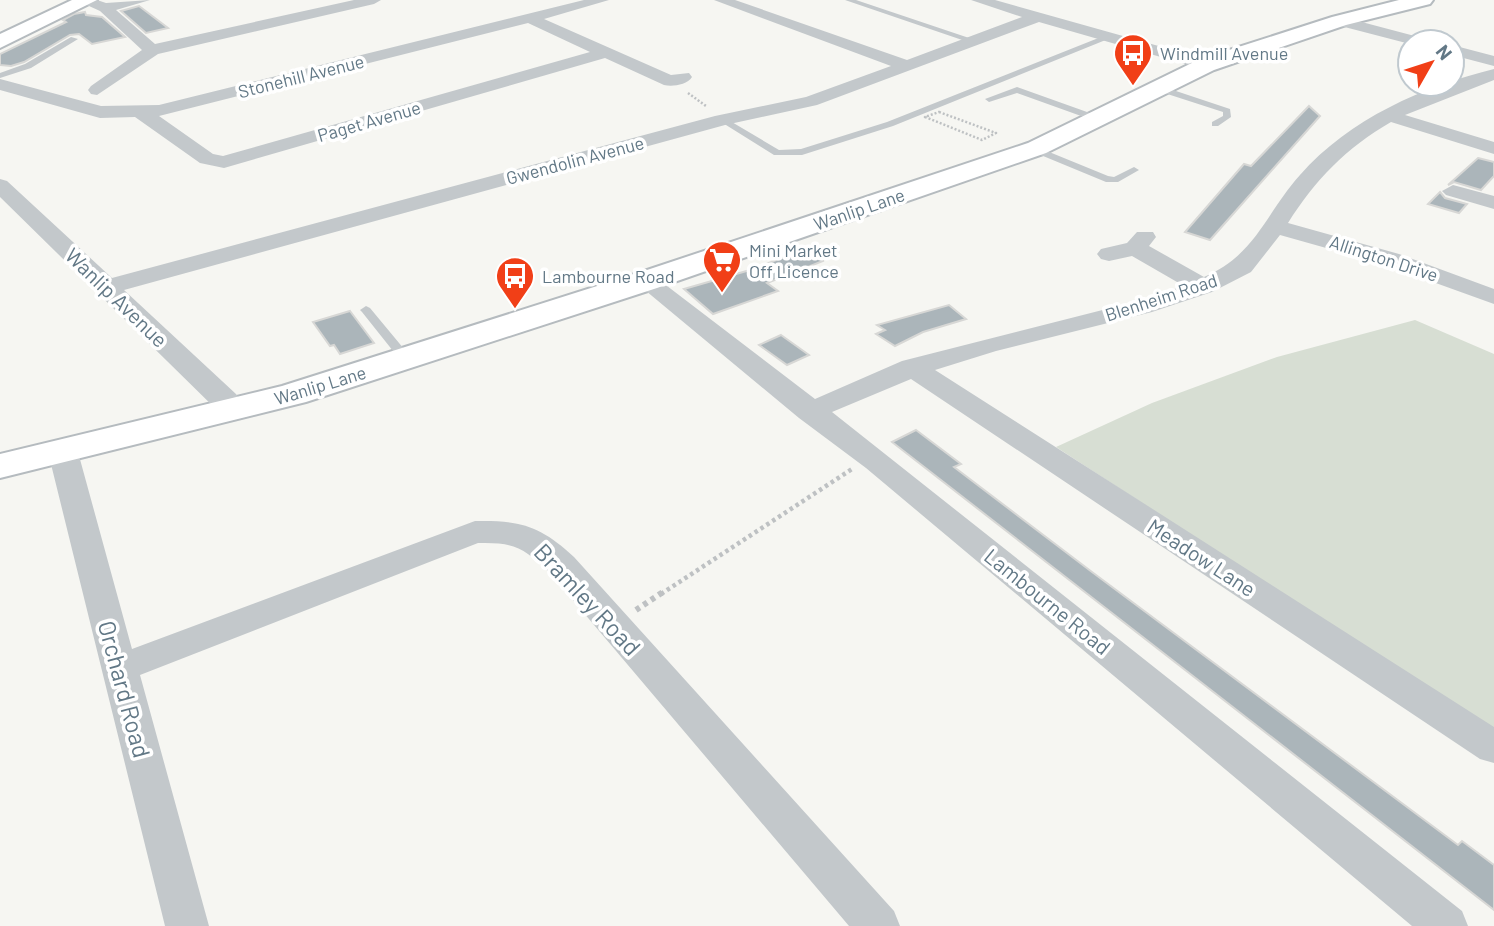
<svg xmlns="http://www.w3.org/2000/svg" width="1494" height="926" font-family="Barlow,sans-serif">
<style>
.green{fill:#d7ded3}
.building{fill:#abb5ba;stroke:#d7d7d5;stroke-width:2}
.lines{fill:none;stroke-linecap:round;stroke-linejoin:round}
.secondary-casing{stroke:#b5bbbf;stroke-width:4}
.path-far2{stroke:#bec1c3;stroke-width:2.5;stroke-dasharray:2 2;stroke-linecap:butt}
.path-far1{stroke:#bec1c3;stroke-width:4.5;stroke-dasharray:3.5 3.5;stroke-linecap:butt}
.path{stroke:#bec1c3;stroke-width:6;stroke-dasharray:4.5 4.5;stroke-linecap:butt}
.lane{fill:#c3c8cb;fill-rule:evenodd}
.street{fill:#c3c8cb;fill-rule:evenodd}
.secondary{fill:#fff;fill-rule:evenodd}
.labels{text-anchor:middle;dominant-baseline:central;stroke-width:7;stroke-linejoin:round;paint-order:stroke}
.far-poi-label{font-size:18px;fill:#627886;stroke:#fff;text-anchor:start}
.far-street-label{font-size:18px;fill:#627886;stroke:#fff}
.street-label{font-size:21px;fill:#627886;stroke:#fff}
.near-street-label{font-size:24px;fill:#627886;stroke:#fff}
</style>
<rect width="100%" height="100%" fill="#f6f6f2"/>
<path class="green" d="M1415,320L1494,354V732L1056,447L1152,403L1277,357Z"/>
<path class="building" d="M139,6L168,28L146,33L121,11Z
M85,12L86,15L102,17L125,37L92,44L79,34L70,35L24,62L11,66L0,65V54L66,22L63,20L74,14Z
M1309,106L1320,116L1210,240L1185,232L1244,164L1251,166Z
M1478,158L1494,162V176L1481,190L1454,182L1448,185Z
M1440,192L1445,198L1467,204L1459,213L1428,204Z
M816,245L823,261L767,283L778,291L713,314L684,289L750,270Z
M949,305L966,319L923,332L895,346L876,334L885,330L877,325Z
M350,311L374,343L340,354L334,345L330,346L313,322Z
M781,335L809,355L787,365L759,345Z
M916,430L961,464L954,467L1092,572L1458,845L1462,841L1494,865V910L892,442Z"/>
<g class="lines">
<defs>
<path id="secondary" d="M72,0H97L0,48V34Z
M1399,0H1433L1430,4L1346,25L1214,70L1046,153L657,288L306,402L0,478V454L282,386L635,274L1028,143L1198,60L1332,17Z"/>
</defs>
<use href="#secondary" class="secondary-casing"/>
<path class="path-far2" d="M688,93L706,106
M939,112L996,133L982,140L925,117Z"/>
<path class="path-far1" d="M661,594L852,469"/>
<path class="path" d="M636,610L663,592"/>
<path class="lane" d="M845,0H856L978,41L971,43Z
M1106,35L1113,37L893,126L802,155H774L718,120L725,118L779,150L801,149L887,122Z
M71,37L78,39L31,68L0,78V73L25,64Z
M1158,85L1230,109L1231,117L1218,126H1212V122L1223,116V112L1155,90L1154,88Z
M1017,87L1101,117L1102,119L1095,121L1017,93L989,102L985,99Z
M1031,147H1037L1108,176L1114,177L1134,167L1139,170L1118,182H1106L1031,151Z
M366,306L370,308L409,355L411,358L409,361H401L362,312L360,310Z"/>
<path class="street" d="M97,0L106,3L150,0L116,10L155,44L354,0H381L374,4L158,54L97,95L91,94L88,90L91,86L142,50L100,11L78,1Z
M584,0H609L544,19L671,75L689,73L692,77C687,85 672,87 664,85L605,58L224,168L200,163L135,117L100,118L0,90V79L101,106L159,105ZM528,23L590,52L223,156L213,154L159,116Z
M714,0H735L907,60L1022,17L971,0H995L1212,61L1215,65L1206,70L1039,22L817,105L725,125L124,290L236,394L247,410L243,416L233,419L223,416L0,197V179L7,181L112,278L715,116L806,97L891,66Z
M1339,16L1426,39L1428,42L1410,44L1333,24L1331,21Z
M1452,45L1494,56V66L1452,55Z
M1494,69V80L1405,115L1494,142V154L1391,122C1346,148 1315,180 1288,223L1399,254L1494,289V304L1383,264L1280,235L1251,272L1212,292L1152,312L996,351L935,370L1494,727V763L1480,759L911,379L832,412L1462,911L1468,926H1412L866,468L799,418L634,281L638,276H654L815,399L902,361L1134,302L1184,286L1132,256L1109,261L1101,259L1097,254L1101,249L1127,243L1137,232H1153L1156,237L1149,246L1204,277C1256,255 1265,214 1300,175C1349,119 1424,86 1494,69Z
M1453,185L1494,196V209L1446,195L1442,191Z
M63,443L73,445L78,452L132,649L475,521C520,520 541,526 574,557L894,911L900,926H849L550,573C524,548 515,542 478,543L140,675L209,926H165L48,452L53,445Z"/>
<use href="#secondary" class="secondary"/>
</g>
<defs>
<symbol id="bus-pin" viewBox="-11 -11 22 30"><path d="M0 17L-7.5 6A9.5 9.5 0 1 1 7.5 6Z" fill="#f13f17" stroke="#fff"/><path d="M-5-6H5V4H4V6H2V4H-2V6H-4V4H-5ZM-3.5-4V0h7V-4ZM-3.5 1.2v1.5H-2V1.2ZM2 1.2v1.5H3.5V1.2Z" fill="#fff"/></symbol>
<symbol id="supermarket-pin" viewBox="-11 -11 22 30"><path d="M0 17L-7.5 6A9.5 9.5 0 1 1 7.5 6Z" fill="#f13f17" stroke="#fff"/><path d="M-6-5.5h2.5l.6 2H6L4.5 2H-2.5L-4.4-4H-6ZM-1.5 3.2a1.3 1.3 0 1 0 .1 0ZM3 3.2a1.3 1.3 0 1 0 .1 0Z" fill="#fff"/></symbol>
</defs>
<g fill-rule="evenodd">
<use href="#bus-pin" x="1111" y="31" width="44" height="60"/>
<use href="#supermarket-pin" x="700" y="238" width="44" height="60"/>
<use href="#bus-pin" x="493" y="254" width="44" height="60"/>
</g>
<g class="labels">
<g class="far-poi-label">
<text x="1160" y="53">Windmill Avenue</text>
<text x="749" y="250">Mini Market<tspan x="749" dy="21">Off Licence</tspan></text>
<text x="542" y="276">Lambourne Road</text>
</g>
<g class="far-street-label">
<text transform="translate(301 76) rotate(-14)">Stonehill Avenue</text>
<text transform="translate(369 121) rotate(-16)">Paget Avenue</text>
<text transform="translate(575 160) rotate(-15)">Gwendolin Avenue</text>
<text transform="translate(859 209) rotate(-19)">Wanlip Lane</text>
<text transform="translate(1384 258) rotate(18)">Allington Drive</text>
<text transform="translate(1161 297) rotate(-18)">Blenheim Road</text>
<text transform="translate(320 385) rotate(-17)">Wanlip Lane</text>
</g>
<g class="street-label">
<text transform="translate(117 297) rotate(44)">Wanlip Avenue</text>
<text transform="translate(1202 557) rotate(33)">Meadow Lane</text>
<text transform="translate(1048 601) rotate(39)">Lambourne Road</text>
</g>
<g class="near-street-label">
<text transform="translate(588 599) rotate(47)">Bramley Road</text>
<text transform="translate(125 689) rotate(75)">Orchard Road</text>
</g>
</g>
<g transform="translate(1431 63) rotate(51)"><circle r="33" fill="#ffffff" stroke="#c0c9cf" stroke-width="2"/>
<path d="M0-5L12 26L0 18L-12 26Z" fill="#f13f17"/>
<text y="-10" font-size="19" font-weight="bold" text-anchor="middle" fill="#627886">N</text>
</g>
</svg>
